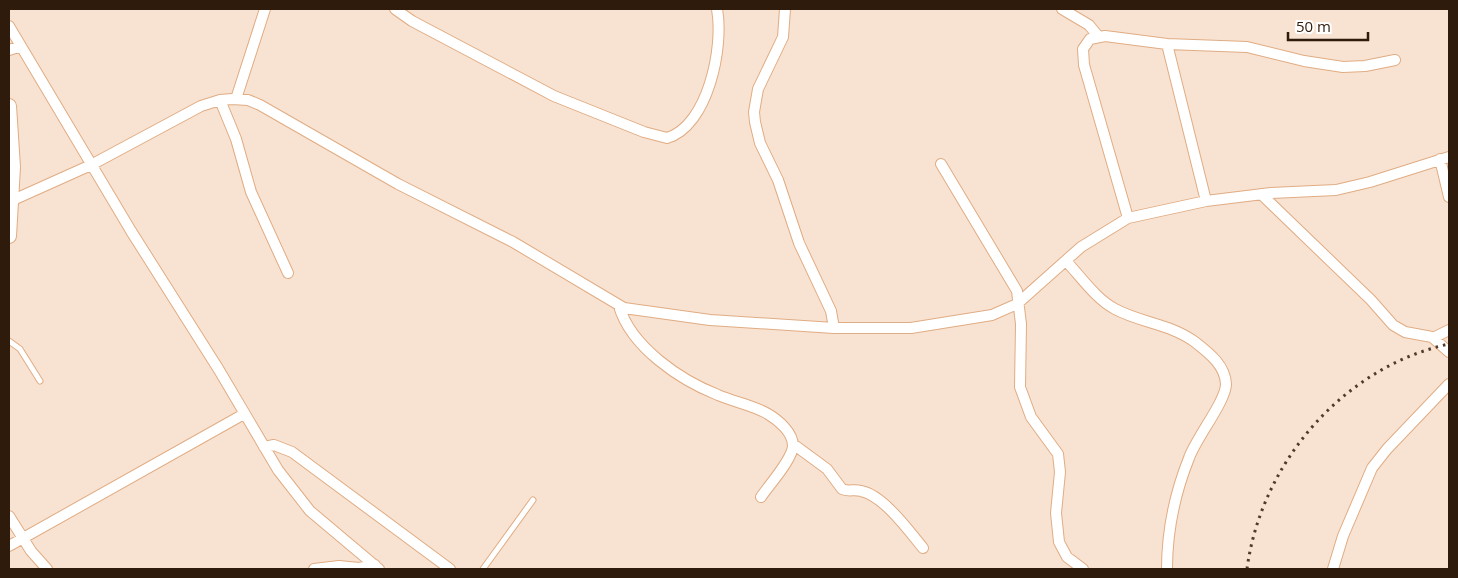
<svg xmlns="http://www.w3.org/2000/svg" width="1458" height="578" font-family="'Open Sans',sans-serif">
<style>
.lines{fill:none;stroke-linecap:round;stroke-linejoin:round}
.lane-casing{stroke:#e0ac83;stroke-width:7}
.street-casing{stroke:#e0ac83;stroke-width:12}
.secondary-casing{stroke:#e0ac83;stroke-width:16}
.lane{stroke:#fff;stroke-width:5}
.street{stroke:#fff;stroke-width:10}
.secondary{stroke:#fff;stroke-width:14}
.rail{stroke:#503b2b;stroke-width:3;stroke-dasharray:2.5 5;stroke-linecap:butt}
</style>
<rect width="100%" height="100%" fill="#f8e3d2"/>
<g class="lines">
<defs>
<path id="lane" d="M9,341L20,349L40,381
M483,569L533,500"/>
<path id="street" d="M395,9L412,21L554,96L644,132L667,138C708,126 724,47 717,9
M785,9L783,37L758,89L754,112L755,122L760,143L778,180L799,243L831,311L834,328
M1062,9L1089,25L1098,36
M9,26L131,231L219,370L278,470L310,511L379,569
M1167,44L1206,201
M9,50L21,46
M236,99L265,9
M220,100L236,139L251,192L288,273
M1440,159L1449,197
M941,164L1017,291L1021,324L1020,387L1031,417L1058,454L1060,472L1056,513L1059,542L1067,557L1083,569
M1261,194L1371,300L1393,325L1405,332L1432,337L1449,352
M13,200L91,165L201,106L220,100L232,99L248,100L260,105L398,184L513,242L624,308L710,320L834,328H911L992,315L1017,304L1081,247L1128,218L1206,201L1271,193L1336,190L1370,182L1449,157
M1128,218L1084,65L1083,49L1090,39L1105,36L1167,44L1247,47L1304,61L1343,67L1365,66L1395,60
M1066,261C1081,277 1096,299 1115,309C1141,323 1171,324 1195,342C1209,353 1225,365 1226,384C1226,401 1196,438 1189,458C1175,493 1167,532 1167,569
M619,306C631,347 680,380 718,395C734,402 753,405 768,414C778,420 793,432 793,446C792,460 769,485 761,497
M1433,338L1449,330
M793,444L827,469L842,489C848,492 854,489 861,491C883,495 909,531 923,548
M264,447L274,445L292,452L450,569
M9,516L31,551L47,569
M9,546L244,414
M314,569L339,566L359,568L375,565
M1333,569L1343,536L1372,468L1387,449L1449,384"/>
<path id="secondary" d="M9,106L13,167L9,236"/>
</defs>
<use href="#lane" class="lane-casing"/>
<use href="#street" class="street-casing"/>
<use href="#secondary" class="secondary-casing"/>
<use href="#lane" class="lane"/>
<use href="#street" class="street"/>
<use href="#secondary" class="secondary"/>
<path class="rail" d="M1247,569C1261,463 1343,367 1449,344"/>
</g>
<rect width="1458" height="578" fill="none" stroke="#2f1b0b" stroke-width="20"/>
<path d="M1288 32v8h80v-8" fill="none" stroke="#2f1b0b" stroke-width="2.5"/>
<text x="1296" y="32" font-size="15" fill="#2f1b0b" stroke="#ffffff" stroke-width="4" paint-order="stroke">50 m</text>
</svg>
